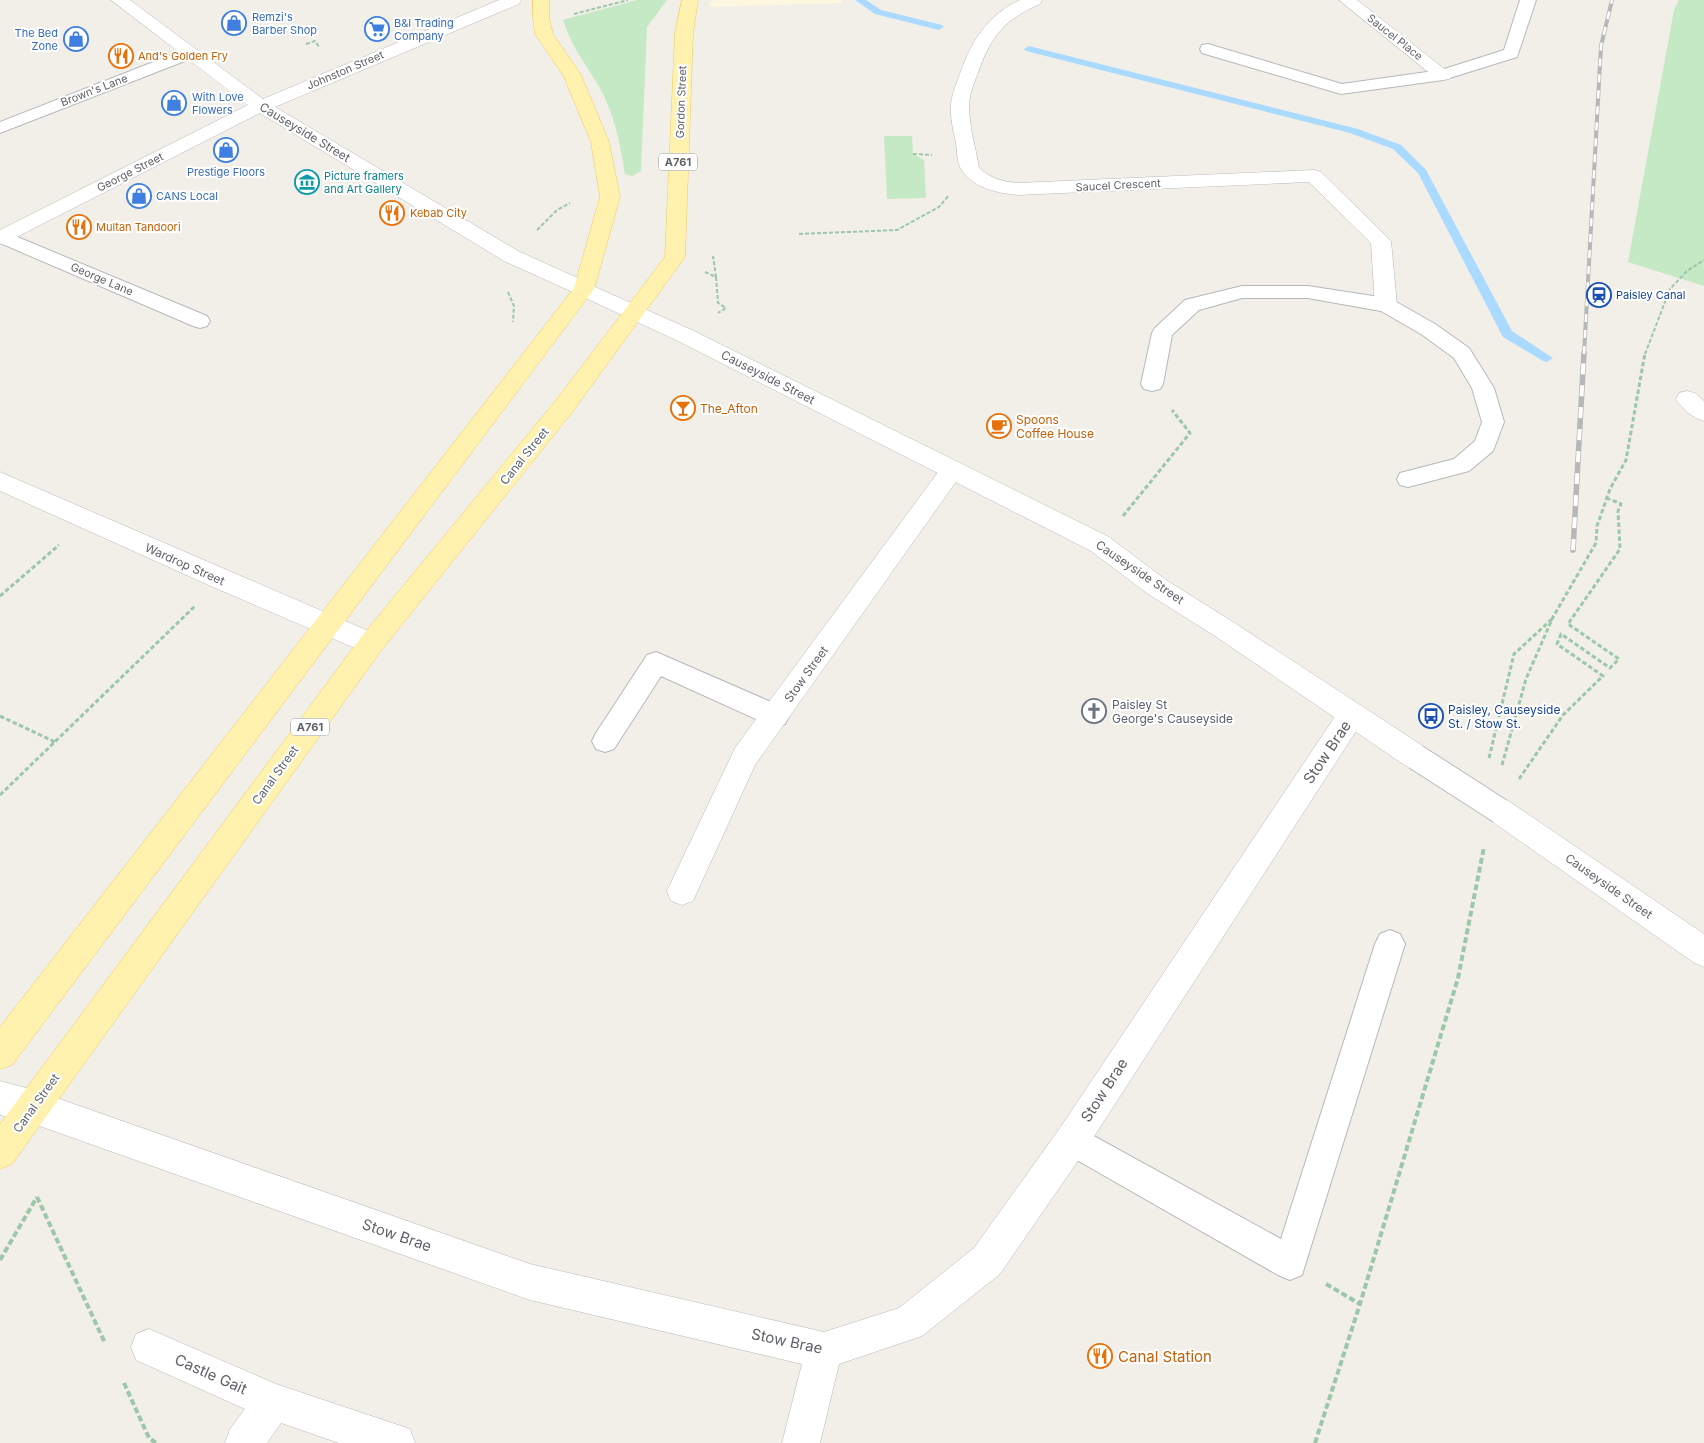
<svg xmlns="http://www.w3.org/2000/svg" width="1704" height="1443" font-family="Inter,sans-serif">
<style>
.commercial{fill:#fef7e0}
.green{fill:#c5e8c5}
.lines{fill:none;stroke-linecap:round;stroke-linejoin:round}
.stream{fill:#aadaff;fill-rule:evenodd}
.service-casing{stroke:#b5b8bc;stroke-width:2}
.minor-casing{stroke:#b5b8bc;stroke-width:1}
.tertiary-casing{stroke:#b5b8bc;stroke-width:1}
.secondary-casing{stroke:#b6babf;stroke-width:1}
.primary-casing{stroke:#f2c960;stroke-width:1}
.path-far2{stroke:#9cc7a9;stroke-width:2;stroke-dasharray:4 2;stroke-linecap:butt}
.path-far1{stroke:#9cc7a9;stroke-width:3;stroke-dasharray:4.5 2.5;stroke-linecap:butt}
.path{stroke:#9cc7a9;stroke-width:4;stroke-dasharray:6 3;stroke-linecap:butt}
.service{fill:#fff;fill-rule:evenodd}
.minor{fill:#fff;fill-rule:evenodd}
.tertiary{fill:#fff;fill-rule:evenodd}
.secondary{fill:#fff;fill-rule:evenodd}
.primary{fill:#fff2af;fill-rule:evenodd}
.rail-far1-casing{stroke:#b6b7b8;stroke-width:4}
.rail-casing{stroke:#b6b7b8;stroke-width:5.5}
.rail-far1{stroke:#fff;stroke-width:2.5;stroke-dasharray:8;stroke-linecap:butt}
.rail{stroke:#fff;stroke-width:4;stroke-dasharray:11;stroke-linecap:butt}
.secondary-bridge-casing{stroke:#b6babf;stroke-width:27;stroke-linecap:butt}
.secondary-bridge{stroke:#fff;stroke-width:25}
.labels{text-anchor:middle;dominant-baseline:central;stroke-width:4;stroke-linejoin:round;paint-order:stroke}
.far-shop-label{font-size:11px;fill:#366cbe;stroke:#fff;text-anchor:start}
.far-street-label{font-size:11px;fill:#5f6368;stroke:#fff}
.far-food-label{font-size:11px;fill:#c56008;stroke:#fff;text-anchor:start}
.shield{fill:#fff;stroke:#8f9295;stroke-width:1}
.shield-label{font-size:11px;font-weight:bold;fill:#5f6368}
.far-culture-label{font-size:11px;fill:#0d838f;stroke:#fff;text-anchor:start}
.far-transit-label{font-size:11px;fill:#164399;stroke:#fff;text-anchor:start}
.street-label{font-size:12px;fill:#5f6368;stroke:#fff}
.food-label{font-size:12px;fill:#c56008;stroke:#fff;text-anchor:start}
.worship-label{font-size:12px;fill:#5b616d;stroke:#fff;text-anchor:start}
.transit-label{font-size:12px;fill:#164399;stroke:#fff;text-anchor:start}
.near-street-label{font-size:15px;fill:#5f6368;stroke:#fff}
.near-food-label{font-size:15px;fill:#c56008;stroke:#fff;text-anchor:start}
</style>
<rect width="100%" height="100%" fill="#f1efe8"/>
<path class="commercial" d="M712,0H842V3L709,7Z"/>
<path class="green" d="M637,0H667L647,27L641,171L632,176L625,174C620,143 614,112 598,85C585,63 570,44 563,20Z
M1679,0H1704V286L1628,262L1674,10Z
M884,136H912L913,154L924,160L926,198L887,199Z"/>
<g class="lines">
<path class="stream" d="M855,0H866L881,10L942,25L944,27L939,30L875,14Z
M1029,46L1358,129L1401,145L1426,170L1512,331L1553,358L1547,362L1543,361L1503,337L1418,173L1393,149L1350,133L1026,51L1024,49Z"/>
<defs>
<path id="service" d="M1520,0H1536L1517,57L1443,80L1341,94L1202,53L1200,49L1202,45L1208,44L1342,84L1441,70L1504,50Z
M189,48L195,49L197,53L195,57L0,133V122Z
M3,231L207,316L210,321L207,326L200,328L193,326L0,243V232Z
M1242,286H1308L1386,298L1393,300L1435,324L1469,348L1494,388L1504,422L1493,451L1469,471L1408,487L1400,485L1397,479L1400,473L1454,459L1475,441L1482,422L1472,388L1454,358L1421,334L1381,311L1308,298H1242L1199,310L1172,335L1163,384L1160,389L1152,391L1144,389L1141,384L1152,333L1155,328L1185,300Z
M656,652L785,708L789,716L785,724L776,727L767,724L661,676L614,749L605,752L596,749L592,741L596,733L647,655Z
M1390,930L1400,934L1405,944L1302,1275L1290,1280L1278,1275L1061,1151L1056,1140L1061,1129L1072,1124L1281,1239L1375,944L1380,934Z"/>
<path id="minor" d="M1020,0H1042L1040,4C1005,19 990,37 978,73C974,83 969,95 969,106C969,127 976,148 979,168C990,178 1003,182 1018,183L1314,170L1321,172L1391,241L1397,305L1393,310L1386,312L1379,310L1375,305L1371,243L1309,182L1018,195C998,193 976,189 963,172C957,165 957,151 956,143C953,130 950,117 951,105C952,93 957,82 961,71C972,40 989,14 1020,0Z
M1339,0H1357L1452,75L1449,79L1443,80L1437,79Z
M1687,391L1695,393L1704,401V421C1693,418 1682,409 1676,399L1679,393Z
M952,461L960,464L964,470L960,476L755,765L693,901L682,905L671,901L667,891L735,748L944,464Z
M0,472L380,636L384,644L380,652L371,655L213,587L0,491Z
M1352,702L1362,706L1366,714L1362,722L1084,1152L1000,1274L922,1336L839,1364L820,1443H782L802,1364L530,1300L34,1124L0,1115V1081L34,1090L530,1264L824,1332L899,1308L974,1248L1060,1128L1342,706Z
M149,1329L276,1384L410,1429L415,1443H339L281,1423L267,1443H225L230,1429L245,1409L136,1360L131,1347L136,1334Z"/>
<path id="tertiary" d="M111,0H130L263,99L499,0H521L519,4L275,107L518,251L591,284L594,289L591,294L584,296L577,294L504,261L260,113L7,242L0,244V230L248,105Z"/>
<path id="secondary" d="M584,282L694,331L1109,537L1166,580L1230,620L1426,748L1430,757L1426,766L1416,769L1406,766L1212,634L1148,594L1091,551L678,341L577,294L574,289L577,284Z
M1500,798L1510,802L1704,934V967L1693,962L1490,820L1486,811L1490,802Z"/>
<path id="primary" d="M533,0H549V18L553,34L581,75L609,142L620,197L594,289L12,1065L0,1069V1027L574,288L600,197L591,142L563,75L535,34L533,18Z
M682,0H698L693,33L685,257L573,411L380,652L12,1164L0,1169V1124L362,636L557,399L665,257L675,33Z"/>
</defs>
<use href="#service" class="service-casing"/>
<use href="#minor" class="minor-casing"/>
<use href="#tertiary" class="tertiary-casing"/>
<use href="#secondary" class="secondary-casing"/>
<use href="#primary" class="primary-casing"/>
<path class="path-far2" d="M574,14L628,0
M306,44L315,41L319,47
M913,154L932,155
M537,230L557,210L570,203
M799,234L897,230L939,207L949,195
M705,272L716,277L713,256
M716,277L718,303L726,308L718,313
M508,292L514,306L513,322
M1645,354L1670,289L1687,271L1704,260"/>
<path class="path-far1" d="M1123,516L1190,433L1172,410
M0,596L59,545
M0,716L55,742
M1489,758L1514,654L1552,619
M1502,765L1526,679L1553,617L1596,543L1597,526L1610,489L1626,460L1645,353
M1519,779L1563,715L1603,676L1557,644L1561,634L1610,668L1619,659L1568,624L1620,549L1618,511L1621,504L1607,498
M0,795L195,606"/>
<path class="path" d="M37,1197L105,1343
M0,1260L37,1197
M1326,1284L1360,1304
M124,1383L149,1438L156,1443
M1315,1443L1360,1304L1458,978L1484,847"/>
<use href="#service" class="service"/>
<use href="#minor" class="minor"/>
<use href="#tertiary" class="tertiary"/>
<use href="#secondary" class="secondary"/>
<use href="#primary" class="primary"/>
<defs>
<path id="rail-far1" d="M1584,354L1601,46L1612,0"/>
<path id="rail" d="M1573,550L1584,353"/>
</defs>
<use href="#rail-far1" class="rail-far1-casing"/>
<use href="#rail" class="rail-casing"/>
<use href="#rail-far1" class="rail-far1"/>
<use href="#rail" class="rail"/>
<defs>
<path id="secondary-bridge" d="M1416,757L1500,811"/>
</defs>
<use href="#secondary-bridge" class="secondary-bridge-casing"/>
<use href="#secondary-bridge" class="secondary-bridge"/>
</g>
<defs>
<symbol id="shop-ring" viewBox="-11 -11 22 22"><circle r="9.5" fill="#fff" stroke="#3f7fe0" stroke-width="1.5"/><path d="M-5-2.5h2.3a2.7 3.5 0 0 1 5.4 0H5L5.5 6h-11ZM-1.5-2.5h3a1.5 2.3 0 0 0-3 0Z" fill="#3f7fe0"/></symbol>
<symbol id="supermarket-ring" viewBox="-11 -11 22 22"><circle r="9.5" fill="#fff" stroke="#3f7fe0" stroke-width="1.5"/><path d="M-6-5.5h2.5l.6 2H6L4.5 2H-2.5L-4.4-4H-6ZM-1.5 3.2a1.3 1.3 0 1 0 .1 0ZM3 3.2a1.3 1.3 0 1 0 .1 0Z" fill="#3f7fe0"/></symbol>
<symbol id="restaurant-ring" viewBox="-11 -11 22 22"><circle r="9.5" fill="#fff" stroke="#e8710a" stroke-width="1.5"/><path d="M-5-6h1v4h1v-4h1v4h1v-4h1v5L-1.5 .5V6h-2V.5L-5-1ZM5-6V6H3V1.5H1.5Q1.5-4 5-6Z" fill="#e8710a"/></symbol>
<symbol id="museum-ring" viewBox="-11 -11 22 22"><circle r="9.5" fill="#fff" stroke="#0f9aa8" stroke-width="1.5"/><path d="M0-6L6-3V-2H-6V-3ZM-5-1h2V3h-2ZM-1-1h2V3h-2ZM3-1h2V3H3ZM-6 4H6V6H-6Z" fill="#0f9aa8"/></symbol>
<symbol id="station-ring" viewBox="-11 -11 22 22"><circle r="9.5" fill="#fff" stroke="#1a4fb4" stroke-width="1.5"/><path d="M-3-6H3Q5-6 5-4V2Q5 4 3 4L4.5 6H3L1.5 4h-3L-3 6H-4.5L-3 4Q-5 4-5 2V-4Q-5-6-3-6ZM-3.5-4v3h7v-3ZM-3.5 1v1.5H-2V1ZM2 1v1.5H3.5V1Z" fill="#1a4fb4"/></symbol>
<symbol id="bar-ring" viewBox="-11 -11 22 22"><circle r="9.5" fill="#fff" stroke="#e8710a" stroke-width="1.5"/><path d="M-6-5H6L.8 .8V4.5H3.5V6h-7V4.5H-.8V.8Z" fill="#e8710a"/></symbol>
<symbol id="cafe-ring" viewBox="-11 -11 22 22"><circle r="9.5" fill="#fff" stroke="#e8710a" stroke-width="1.5"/><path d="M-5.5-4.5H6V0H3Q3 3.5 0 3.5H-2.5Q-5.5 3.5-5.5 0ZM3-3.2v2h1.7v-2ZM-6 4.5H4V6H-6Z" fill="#e8710a"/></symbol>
<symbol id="church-ring" viewBox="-11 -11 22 22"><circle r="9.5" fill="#fff" stroke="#6b7280" stroke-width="1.5"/><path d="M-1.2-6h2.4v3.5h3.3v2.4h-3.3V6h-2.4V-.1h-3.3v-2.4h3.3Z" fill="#6b7280"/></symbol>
<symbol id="bus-ring" viewBox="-11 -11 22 22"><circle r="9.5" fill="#fff" stroke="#1a4fb4" stroke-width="1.5"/><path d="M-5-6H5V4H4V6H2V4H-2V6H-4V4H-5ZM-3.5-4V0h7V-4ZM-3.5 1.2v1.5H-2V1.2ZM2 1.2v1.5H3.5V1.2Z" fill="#1a4fb4"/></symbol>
</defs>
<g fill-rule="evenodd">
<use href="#shop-ring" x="220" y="9" width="28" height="28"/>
<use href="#supermarket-ring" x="363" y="15" width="28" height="28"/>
<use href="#shop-ring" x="62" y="25" width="28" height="28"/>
<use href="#restaurant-ring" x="107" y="42" width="28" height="28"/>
<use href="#shop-ring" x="160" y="89" width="28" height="28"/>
<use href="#shop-ring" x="212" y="136" width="28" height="28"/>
<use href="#museum-ring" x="293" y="168" width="28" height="28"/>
<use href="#shop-ring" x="125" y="182" width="28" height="28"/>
<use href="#restaurant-ring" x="378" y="199" width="28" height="28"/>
<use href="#restaurant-ring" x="65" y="213" width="28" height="28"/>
<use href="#station-ring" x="1585" y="281" width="28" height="28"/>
<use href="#bar-ring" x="669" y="394" width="28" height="28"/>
<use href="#cafe-ring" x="985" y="412" width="28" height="28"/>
<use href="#church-ring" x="1080" y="697" width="28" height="28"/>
<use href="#bus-ring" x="1417" y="702" width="28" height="28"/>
<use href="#restaurant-ring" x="1086" y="1342" width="28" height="28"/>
</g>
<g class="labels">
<g class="far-shop-label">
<text x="252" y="17">Remzi's<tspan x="252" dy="13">Barber Shop</tspan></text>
<text x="394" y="23">B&amp;I Trading<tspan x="394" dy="13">Company</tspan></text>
<text x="58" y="33" text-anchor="end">The Bed<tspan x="58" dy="13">Zone</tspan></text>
<text x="192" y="97">With Love<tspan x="192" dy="13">Flowers</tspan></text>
<text x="226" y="172" text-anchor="middle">Prestige Floors</text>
<text x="156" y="196">CANS Local</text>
</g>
<g class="far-street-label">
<text transform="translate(1395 37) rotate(38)">Saucel Place</text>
<text transform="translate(345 70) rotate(-23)">Johnston Street</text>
<text transform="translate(94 90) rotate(-21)">Brown's Lane</text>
<text transform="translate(681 102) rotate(-88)">Gordon Street</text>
<text transform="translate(130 172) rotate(-27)">George Street</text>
<text transform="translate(1118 185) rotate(-3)">Saucel Crescent</text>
<text transform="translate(102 279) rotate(23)">George Lane</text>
</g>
<g class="far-food-label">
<text x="138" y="56">And's Golden Fry</text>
<text x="410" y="213">Kebab City</text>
<text x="96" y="227">Multan Tandoori</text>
</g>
<g class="shield">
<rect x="659" y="153.5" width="38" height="17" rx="4"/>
<rect x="291" y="718.5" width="38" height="17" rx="4"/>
</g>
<g class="shield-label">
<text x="678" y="162">A761</text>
<text x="310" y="727">A761</text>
</g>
<g class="far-culture-label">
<text x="324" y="176">Picture framers<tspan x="324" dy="13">and Art Gallery</tspan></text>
</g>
<g class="far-transit-label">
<text x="1616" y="295">Paisley Canal</text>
</g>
<g class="street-label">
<text transform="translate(305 132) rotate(31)">Causeyside Street</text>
<text transform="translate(768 377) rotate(27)">Causeyside Street</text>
<text transform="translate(524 456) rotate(-51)">Canal Street</text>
<text transform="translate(185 564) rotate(24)">Wardrop Street</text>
<text transform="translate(1140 572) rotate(34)">Causeyside Street</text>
<text transform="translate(806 674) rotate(-54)">Stow Street</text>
<text transform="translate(275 775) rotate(-54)">Canal Street</text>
<text transform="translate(1609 886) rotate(35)">Causeyside Street</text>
<text transform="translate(36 1103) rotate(-54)">Canal Street</text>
</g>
<g class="food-label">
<text x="700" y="408">The_Afton</text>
<text x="1016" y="419">Spoons<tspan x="1016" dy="14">Coffee House</tspan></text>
</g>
<g class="worship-label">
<text x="1112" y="704">Paisley St<tspan x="1112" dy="14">George's Causeyside</tspan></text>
</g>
<g class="transit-label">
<text x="1448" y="709">Paisley, Causeyside<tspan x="1448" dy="14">St. / Stow St.</tspan></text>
</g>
<g class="near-street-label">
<text transform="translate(1327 752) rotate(-56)">Stow Brae</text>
<text transform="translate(1104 1090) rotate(-57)">Stow Brae</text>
<text transform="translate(397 1235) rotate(19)">Stow Brae</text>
<text transform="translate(787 1341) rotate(12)">Stow Brae</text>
<text transform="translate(211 1374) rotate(24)">Castle Gait</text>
</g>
<g class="near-food-label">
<text x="1118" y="1356">Canal Station</text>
</g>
</g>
</svg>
